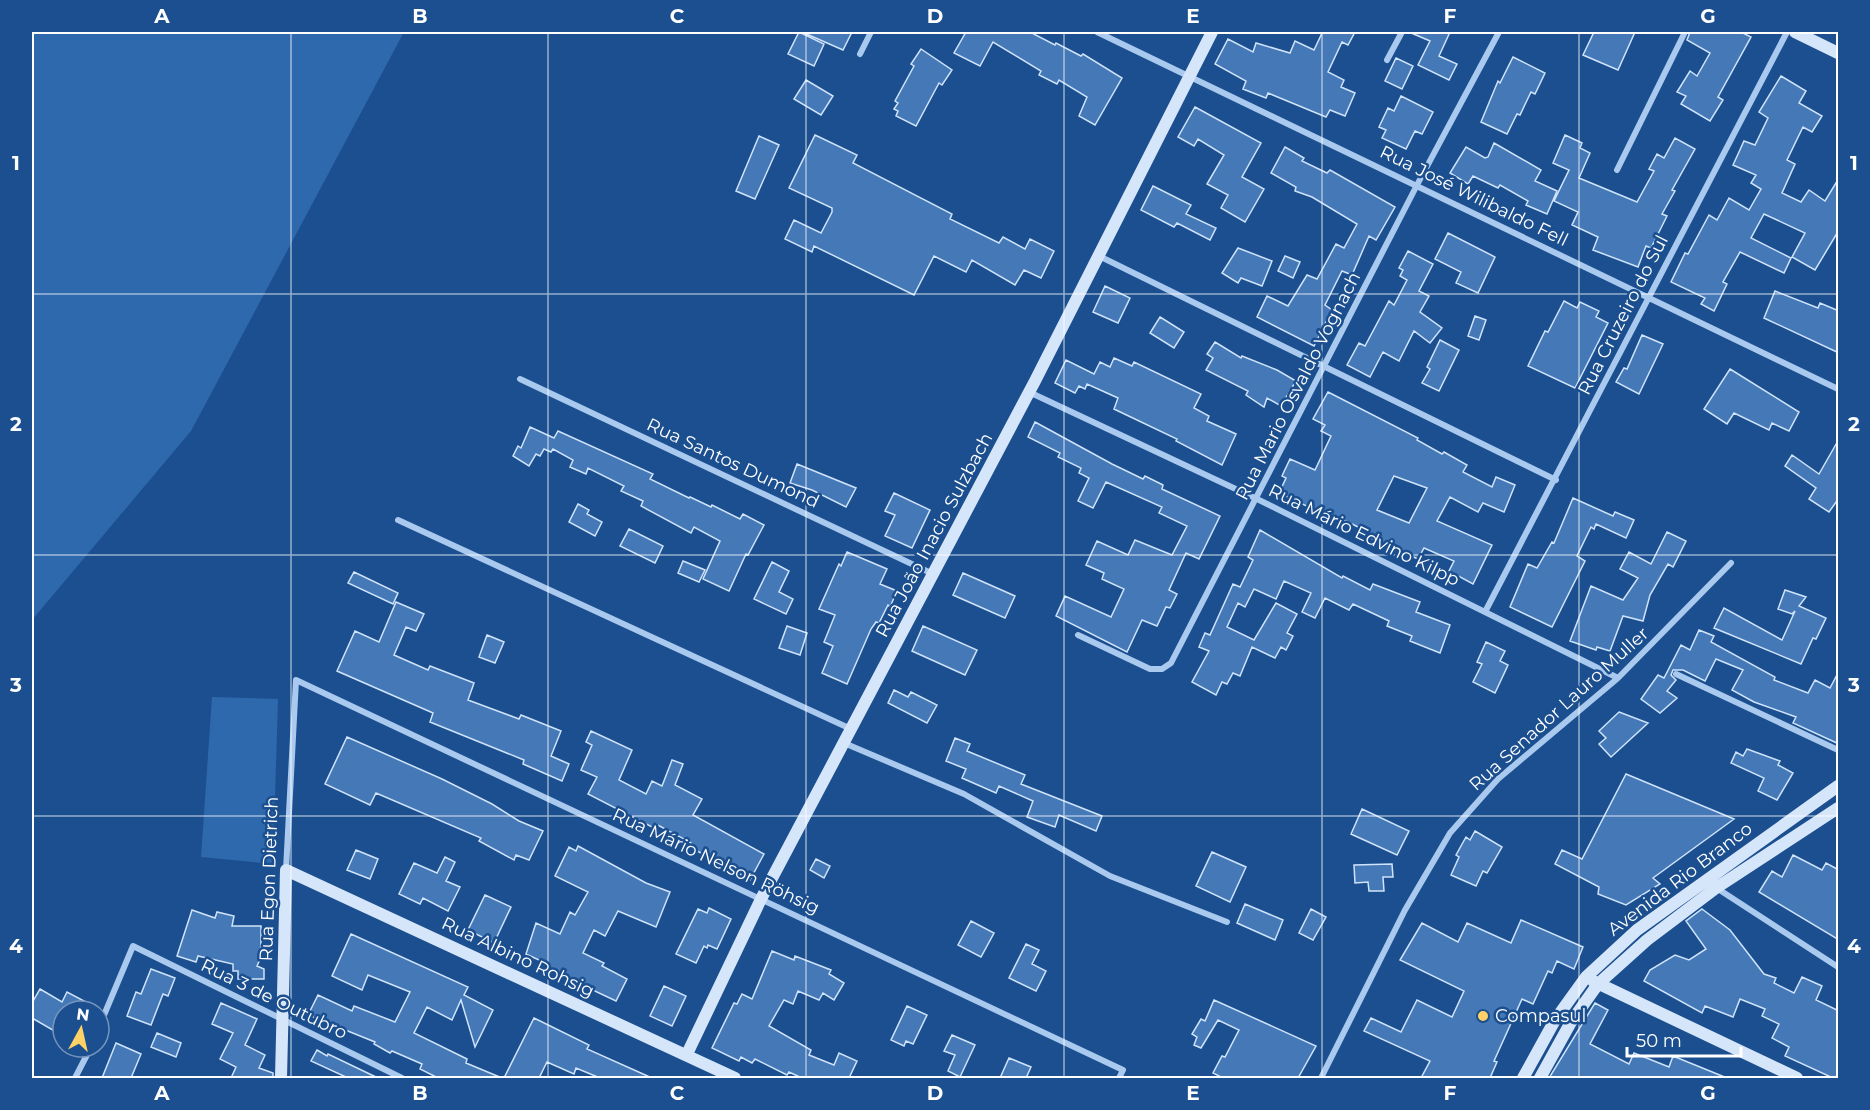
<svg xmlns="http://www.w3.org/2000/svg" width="1870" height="1110" font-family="Montserrat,sans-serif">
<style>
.green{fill:#2e69ad}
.building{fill:#4478b7;stroke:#cfe3fa;stroke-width:1.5;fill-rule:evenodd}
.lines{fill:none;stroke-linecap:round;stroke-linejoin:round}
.street{stroke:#a9c9ee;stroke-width:6}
.secondary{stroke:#d6e6fa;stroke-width:12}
.grid{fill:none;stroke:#fff;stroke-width:1.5;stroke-opacity:0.55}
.poi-dot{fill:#ffd166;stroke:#1b4f8f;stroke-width:2}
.labels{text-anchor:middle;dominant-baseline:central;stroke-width:5;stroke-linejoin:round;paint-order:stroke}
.street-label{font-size:18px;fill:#fff;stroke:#1b4f8f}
.poi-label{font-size:18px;fill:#fff;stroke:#1b4f8f;text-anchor:start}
.neatline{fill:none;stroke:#fff;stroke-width:2}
.grid-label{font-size:20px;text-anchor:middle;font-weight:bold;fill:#fff}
</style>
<rect width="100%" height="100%" fill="#1b4f8f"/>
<path class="green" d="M32,32H404L191,431L32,620Z
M212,697L278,699L273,864L201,857Z"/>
<path class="building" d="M799,32L824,44L814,66L788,54Z
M802,32H852L843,50Z
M966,32H1030L1055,45L1056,43L1081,56L1083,54L1122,78L1095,125L1079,116L1087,97L1059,80L1057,84L1039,75L1041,71L993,42L980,66L954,53Z
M1320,32H1355L1348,45L1342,42L1328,72L1344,80L1341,87L1355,93L1345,116L1330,110L1326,117L1268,93L1266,98L1243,89L1246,81L1215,64L1228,39L1253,52L1256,43L1290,53L1295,41L1314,50L1322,33Z
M1409,32H1450L1439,56L1457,64L1449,80L1418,65L1430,41Z
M1594,32H1635L1618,70L1583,55Z
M1690,32H1741L1751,37L1718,97L1723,100L1710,121L1681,104L1686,96L1677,92L1690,71L1697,76L1710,53L1687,40Z
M921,49L952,70L942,85L939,83L916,126L896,116L898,111L894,109L898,103L895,101L914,66L911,64Z
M1513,57L1545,73L1535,94L1531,92L1520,115L1517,114L1507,134L1481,122L1498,81L1500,83Z
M1396,58L1413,66L1402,89L1385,81Z
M1781,76L1806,91L1799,103L1822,116L1812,132L1803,127L1787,160L1795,164L1782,193L1801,202L1809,190L1825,201L1839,178V230L1815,270L1792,257L1805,233L1764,214L1751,238L1791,258L1784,273L1740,252L1723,282L1727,284L1714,311L1701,304L1705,298L1671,282L1685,253L1688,254L1709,215L1717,220L1729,198L1749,210L1761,189L1751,183L1756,175L1733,165L1744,141L1755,145L1768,118L1759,112Z
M806,80L833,96L821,115L794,99Z
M1401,96L1433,112L1422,134L1415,131L1406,149L1382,138L1386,130L1379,127L1388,108L1394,111Z
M1195,107L1261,143L1242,177L1264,189L1245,222L1221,208L1228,195L1207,184L1224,155L1198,139L1194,146L1178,137Z
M815,135L857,155L853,163L952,214L950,219L999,243L1003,237L1025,249L1030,239L1054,251L1041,278L1024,270L1015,285L972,260L966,272L934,256L914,295L814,246L812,252L785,239L794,220L821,233L832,212V208L789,188Z
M1565,135L1582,143L1580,148L1590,153L1579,178L1637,202L1654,171L1649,169L1657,154L1664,158L1675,138L1695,149L1672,190L1675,191L1662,214L1667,216L1651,248L1646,246L1638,267L1593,250L1598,237L1572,225L1578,212L1554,201L1569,170L1553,163Z
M759,136L779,145L755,199L736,191Z
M1494,143L1541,170L1535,181L1557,191L1547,214L1526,205L1528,201L1500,185L1498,188L1473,176L1468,184L1450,173L1466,147L1485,158L1488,157Z
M1285,147L1304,158L1302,161L1327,173L1330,170L1395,207L1376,240L1369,236L1352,275L1342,271L1325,305L1332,310L1314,346L1257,317L1267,296L1288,306L1307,275L1317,279L1336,244L1344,248L1357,224L1312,197L1295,191L1296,187L1271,173Z
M1153,186L1191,205L1186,214L1216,228L1210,240L1177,223L1174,227L1141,210Z
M1448,233L1495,257L1478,293L1456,283L1461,272L1435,259Z
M1238,248L1272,261L1262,286L1241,278L1238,283L1222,273Z
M1408,251L1433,264L1419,291L1429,296L1420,312L1442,328L1430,343L1414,331L1399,361L1383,352L1370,377L1347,365L1359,343L1365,346L1389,301L1394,305L1407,280L1400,276L1403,270L1399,268Z
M1285,256L1300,262L1293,278L1278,271Z
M1105,286L1130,298L1118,323L1093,312Z
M1775,291L1818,308L1820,303L1839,311V353L1764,318Z
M1564,301L1577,308L1580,302L1599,311L1596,317L1608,323L1575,388L1528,366L1545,331L1548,332Z
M1475,316L1486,320L1479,340L1468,336Z
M1160,317L1184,332L1174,348L1150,333Z
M1642,335L1663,344L1639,394L1616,382L1624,368L1627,369Z
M1440,340L1459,350L1439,391L1422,383L1430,369L1427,367Z
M1215,342L1241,358L1242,356L1277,370L1296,381L1281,406L1267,398L1264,407L1246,395L1248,391L1206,370L1213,358L1207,354Z
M1114,358L1132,366L1134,362L1201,394L1194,408L1209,416L1207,421L1236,434L1222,465L1176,441L1177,439L1114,409L1118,398L1087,384L1085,389L1079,386L1075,393L1055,383L1066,360L1094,374L1100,362L1110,367Z
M1730,369L1799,412L1789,431L1772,423L1769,430L1734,413L1727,424L1704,409Z
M1328,392L1418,438L1417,440L1442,454L1444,452L1467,465L1463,472L1492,487L1496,477L1515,485L1504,512L1483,503L1478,512L1450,497L1437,521L1492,545L1473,584L1449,571L1454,561L1424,548L1418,559L1368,537L1370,534L1366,531L1334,515L1332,518L1279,493L1286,478L1282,476L1290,459L1315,470L1331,436L1321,431L1325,425L1313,419ZM1394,476L1427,488L1409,523L1377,510Z
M1035,422L1112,464L1143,479L1145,476L1163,485L1162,489L1220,516L1199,559L1186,553L1169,590L1177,594L1170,608L1166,607L1157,626L1142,620L1127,652L1056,616L1065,596L1111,617L1124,589L1102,579L1104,573L1086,565L1097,541L1128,555L1135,540L1172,555L1187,526L1159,513L1162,507L1106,482L1093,508L1078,501L1089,478L1079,473L1081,468L1058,457L1060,453L1028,437Z
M530,427L554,438L558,431L653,474L650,479L689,498L690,497L711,507L712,505L740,519L743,514L764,525L748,555L746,554L729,591L703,579L720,541L694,527L691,533L641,506L643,501L621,491L624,486L588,468L586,474L570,467L573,460L553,449L551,452L544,449L540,456L536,454L529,466L513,456L518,446L521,448Z
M1839,439V498L1829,512L1809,499L1816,488L1785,466L1792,455L1819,474Z
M797,464L856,488L846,507L812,490L790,483Z
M894,493L930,510L912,548L885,536L895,515L885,511Z
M1573,498L1613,516L1615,512L1634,520L1626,538L1596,524L1594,529L1591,527L1577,556L1585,561L1552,627L1510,607L1528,564L1537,568L1552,542L1554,543Z
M578,504L589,510L587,514L602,522L595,536L569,522Z
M629,529L663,546L655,563L620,546Z
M1260,530L1342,578L1343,576L1370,590L1373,584L1420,602L1416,612L1450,625L1440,653L1410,641L1412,636L1387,626L1389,621L1353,604L1349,610L1325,598L1315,618L1302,612L1311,593L1284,581L1276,599L1254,589L1245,607L1238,603L1227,627L1254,640L1276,603L1297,614L1287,633L1293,636L1286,650L1281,647L1275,658L1252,647L1240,676L1233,673L1227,684L1222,682L1216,695L1192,682L1209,651L1199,647L1205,633L1210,635L1233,584L1240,587L1253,560L1248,557Z
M1667,532L1686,541L1673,567L1668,564L1650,595L1643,621L1623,616L1610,651L1597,647L1596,650L1570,641L1591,586L1623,600L1638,578L1620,569L1629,552L1651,564Z
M847,552L887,569L880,584L897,591L890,607L888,605L879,623L876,622L871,629L847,684L822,673L833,646L824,642L835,615L819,609L839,564L841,566Z
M683,561L705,570L699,582L678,573Z
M772,562L789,571L779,592L793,599L786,614L754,599Z
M354,572L398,593L393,604L348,583Z
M963,573L1015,596L1005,618L953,595Z
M1785,590L1806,597L1799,606L1826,618L1816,639L1813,638L1801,664L1714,628L1724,608L1782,640L1795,611L1792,614L1778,609Z
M396,602L424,614L416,631L406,627L394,655L428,670L430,666L474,683L468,700L519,719L521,715L561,731L551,756L569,764L562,781L523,764L524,760L430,722L433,713L337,671L355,631L379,642Z
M787,626L807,633L800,655L779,648Z
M923,626L977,650L965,675L912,651Z
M1699,630L1714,636L1711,642L1775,677L1774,680L1808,693L1815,680L1830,688L1839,671V744L1793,723L1796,717L1754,702L1732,690L1743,670L1716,659L1705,681L1683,670H1673L1671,675L1676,680L1667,691L1677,698L1660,713L1641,699L1658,675L1664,678L1681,645L1690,650Z
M487,635L504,642L495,663L479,657Z
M1486,642L1505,651L1500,661L1508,665L1495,693L1473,682L1482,664L1477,662Z
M894,690L908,697L911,692L937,705L927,723L888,703Z
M1619,712L1648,723L1611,757L1599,744L1606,738L1599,731Z
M591,731L632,750L619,780L646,794L652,781L662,786L672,760L683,764L675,785L702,799L693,815L764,854L750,880L690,847L691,843L656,824L654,828L588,794L597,777L581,770L592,745L586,742Z
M347,737L442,779L492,804L519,821L543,831L529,860L516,855L514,860L479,841L481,838L376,793L370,805L325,784Z
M955,738L970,744L967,751L1025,775L1021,784L1102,816L1096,831L1059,815L1055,827L1027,817L1033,801L999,786L996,793L962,778L966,769L946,761Z
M1747,749L1780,761L1778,765L1793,773L1777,800L1758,791L1764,778L1731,763L1736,752L1743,756Z
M1626,774L1734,819L1653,878L1660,884L1626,905L1598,894L1599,887L1555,864L1562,850L1582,859Z
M1362,809L1409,831L1397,855L1351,834Z
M1475,831L1502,847L1487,873L1483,871L1476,886L1451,875L1459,857L1456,855L1466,837L1470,840Z
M578,846L646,883L670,892L656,927L618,911L605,936L594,930L583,953L604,963L602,966L627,979L616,1001L548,969L550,965L526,954L536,923L560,934L570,912L575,915L588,892L555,876L569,847L576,851Z
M356,850L378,859L370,879L347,870Z
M1212,852L1246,867L1230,902L1196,886Z
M1793,855L1822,870L1826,863L1839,870V940L1759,892L1772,871L1782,877Z
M445,857L455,862L446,881L460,887L448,911L423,898L420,904L399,894L414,863L437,873Z
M816,859L830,866L824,878L810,870Z
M1392,864L1393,877H1383L1384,891H1369L1368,882L1355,883L1354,865Z
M485,895L511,907L494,943L468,930Z
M1245,904L1283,920L1275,940L1237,923Z
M709,908L731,919L717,949L708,945L707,948L704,946L696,963L676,954L698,909L707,913Z
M1311,909L1326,917L1313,940L1299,933Z
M1702,909L1730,930L1764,974L1776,978L1774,983L1794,993L1802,977L1822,986L1816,1000L1839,1011V1078H1833L1785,1056L1789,1047L1772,1038L1779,1024L1762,1016L1765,1009L1740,999L1733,1017L1705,1006L1702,1013L1644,981L1650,970L1675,955L1689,960L1706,949L1686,921Z
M192,910L215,918L217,912L234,916L232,926H261V957L257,966L264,969V979H238V971H233V964L198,956L196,962L177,956Z
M1521,920L1583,947L1574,969L1557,961L1552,973L1548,971L1533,1004L1522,999L1494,1061L1497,1062L1490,1078H1421L1430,1061L1364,1031L1371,1018L1401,1032L1417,1000L1452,1017L1464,991L1400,960L1422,923L1458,942L1467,923L1511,943Z
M971,921L994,933L981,957L958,945Z
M351,934L468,987L464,995L493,1010L475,1047L461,1000L452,1020L427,1007L414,1033L467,1059L466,1063L502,1078H438L420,1069L422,1064L392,1051L390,1053L374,1044L375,1042L308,1015L318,995L352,1011L354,1006L395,1022L410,992L368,975L362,990L332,976Z
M1026,944L1039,950L1032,964L1046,971L1036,991L1009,978Z
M772,951L794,960L795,956L831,970L829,974L844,983L834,1000L823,993L819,1000L798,991L793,1004L784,1000L769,1026L811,1050L809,1055L834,1065L839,1053L857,1061L849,1078H802L789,1072L787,1075L755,1059L752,1063L741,1057L739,1061L712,1048L734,1003L737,1004L742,994L752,999Z
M151,969L175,978L168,996L163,994L151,1025L127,1016L136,992L141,994Z
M664,986L686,996L672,1026L650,1016Z
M40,989L62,1002L67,992L86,1002L81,1011H63V1036L32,1018V1003Z
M1214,1000L1316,1046L1298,1078H1223L1213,1073L1222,1056L1225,1057L1239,1030L1218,1020L1201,1048L1194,1045L1197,1037L1192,1034L1201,1019L1205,1021Z
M221,1003L257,1019L245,1045L265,1055L259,1068L273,1073V1078H231L236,1067L220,1059L233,1033L212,1024Z
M1595,1003L1608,1010L1590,1044L1629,1064L1634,1053L1669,1067L1673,1056L1727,1078H1549Z
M907,1006L927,1015L913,1044L906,1041L904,1046L891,1040Z
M534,1018L589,1045L587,1049L652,1078H600L576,1068L574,1074L547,1062L539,1078H504Z
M157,1033L181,1043L176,1057L151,1047Z
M952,1035L975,1045L960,1077L948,1071L955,1055L944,1051Z
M116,1043L141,1054L131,1078H102Z
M317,1050L327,1056L328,1054L378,1078H348L311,1061Z
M1009,1058L1031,1067L1026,1078H1000Z"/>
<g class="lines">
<path class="street" d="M1097,32L1838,389
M860,54L871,32
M1387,60L1402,32
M1617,170L1685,32
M1099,256L1556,480
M520,379L933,574
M1029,392L1257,499L1618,678
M398,520L851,729
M1485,612L1787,32
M1078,635L1150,669H1162L1171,663L1417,185L1499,32
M1676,674L1838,750
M844,743L964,794L1110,876L1227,922
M286,870L296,680L1123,1070L1119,1078
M1715,887L1838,967
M99,1027L133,946L402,1078
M75,1078L91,1047
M1321,1078L1405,910L1450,833L1498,779L1618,678L1731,563"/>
<path class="secondary" d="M1795,32L1838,53
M1593,981L1797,1078
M687,1054L761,899L1035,381L1212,32
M281,1078L286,870L735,1078
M1523,1078L1555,1020L1586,977L1637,930L1838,786
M1540,1078L1571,1022L1598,984L1647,940L1716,888L1838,808"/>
</g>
<path class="grid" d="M291,32V1078M548,32V1078M806,32V1078M1064,32V1078M1322,32V1078M1579,32V1078M32,294H1838M32,555H1838M32,816H1838"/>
<circle class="poi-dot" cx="1483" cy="1016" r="6"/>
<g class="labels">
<g class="street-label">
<text transform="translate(1474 196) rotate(26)">Rua José Wilibaldo Fell</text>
<text transform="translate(1623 315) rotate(-63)">Rua Cruzeiro do Sul</text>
<text transform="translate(1298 386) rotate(-63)">Rua Mario Osvaldo Vognach</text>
<text transform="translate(733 463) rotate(25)">Rua Santos Dumond</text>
<text transform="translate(934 535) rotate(-62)">Rua João Inacio Sulzbach</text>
<text transform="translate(1364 535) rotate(26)">Rua Mário Edvino Kilpp</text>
<text transform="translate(1559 709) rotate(-42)">Rua Senador Lauro Muller</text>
<text transform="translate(716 861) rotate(25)">Rua Mário Nelson Röhsig</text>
<text transform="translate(269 879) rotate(-88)">Rua Egon Dietrich</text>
<text transform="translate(1680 879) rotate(-37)">Avenida Rio Branco</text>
<text transform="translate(518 957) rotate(25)">Rua Albino Rohsig</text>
<text transform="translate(274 999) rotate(26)">Rua 3 de Outubro</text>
</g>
<g class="poi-label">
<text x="1495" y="1016">Compasul</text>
</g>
</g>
<rect width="1870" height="1110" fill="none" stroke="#1b4f8f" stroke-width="66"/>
<g transform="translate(81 1029) rotate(8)"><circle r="28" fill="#1b4f8f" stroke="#7695bc" stroke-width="1.5"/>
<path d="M0-4.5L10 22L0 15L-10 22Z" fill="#ffd166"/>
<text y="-9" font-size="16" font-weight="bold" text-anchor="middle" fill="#ffffff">N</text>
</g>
<path d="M1627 1047v9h114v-9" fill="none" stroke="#ffffff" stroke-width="3"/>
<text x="1636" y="1047" font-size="18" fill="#ffffff" stroke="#1b4f8f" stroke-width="4.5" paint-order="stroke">50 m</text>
<rect x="33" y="33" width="1804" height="1044" class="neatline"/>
<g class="grid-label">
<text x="162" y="23">A</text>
<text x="420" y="23">B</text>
<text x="677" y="23">C</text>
<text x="935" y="23">D</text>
<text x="1193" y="23">E</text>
<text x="1450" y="23">F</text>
<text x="1708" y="23">G</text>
<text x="16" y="170">1</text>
<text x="1854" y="170">1</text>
<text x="16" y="431">2</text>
<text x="1854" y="431">2</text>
<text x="16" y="692">3</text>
<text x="1854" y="692">3</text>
<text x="16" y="953">4</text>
<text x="1854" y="953">4</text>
<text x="162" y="1100">A</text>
<text x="420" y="1100">B</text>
<text x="677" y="1100">C</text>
<text x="935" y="1100">D</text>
<text x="1193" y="1100">E</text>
<text x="1450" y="1100">F</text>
<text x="1708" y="1100">G</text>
</g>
</svg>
